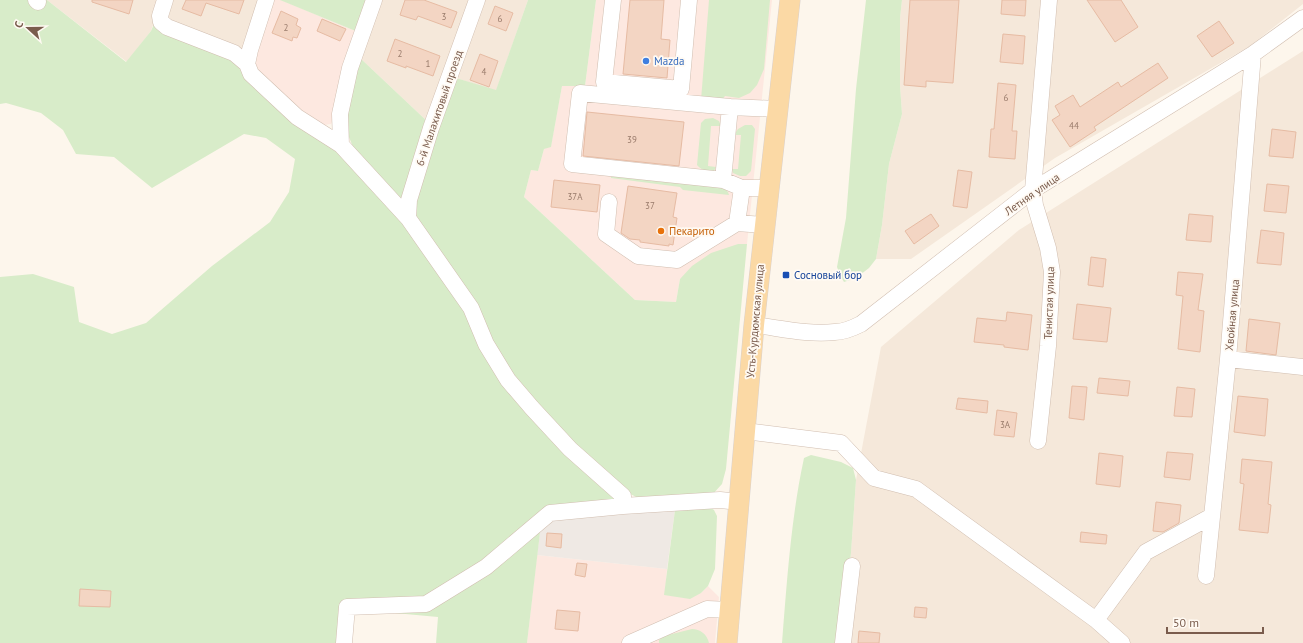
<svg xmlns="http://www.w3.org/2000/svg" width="1303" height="643" font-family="'PT Sans',sans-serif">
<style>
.residential{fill:#f5e8da}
.commercial{fill:#fde8e0}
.industrial{fill:#efe9e4}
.green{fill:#d8ecc9}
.building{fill:#f3d5c3;stroke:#e6bba3}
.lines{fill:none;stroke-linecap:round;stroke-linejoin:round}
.minor-casing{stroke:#d1beb0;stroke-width:17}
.major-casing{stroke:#dad1cd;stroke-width:21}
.minor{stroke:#fff;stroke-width:16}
.major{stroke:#fbd9a5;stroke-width:20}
.shop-dot{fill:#3f7fe0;stroke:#fffaf3;stroke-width:1.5}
.food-dot{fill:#e8710a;stroke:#fffaf3;stroke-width:1.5}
.transit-dot{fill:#1a4fb4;stroke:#fffaf3;stroke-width:1.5}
.labels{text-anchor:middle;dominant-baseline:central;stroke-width:3.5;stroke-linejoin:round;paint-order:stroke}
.number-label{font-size:9px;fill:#987a6a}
.shop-label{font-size:11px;fill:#366cbe;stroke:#fffaf3;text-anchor:start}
.street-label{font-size:11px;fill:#7a5c4d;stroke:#fffaf3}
.food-label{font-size:11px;fill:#c56008;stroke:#fffaf3;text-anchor:start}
.transit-label{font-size:11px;fill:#164399;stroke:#fffaf3;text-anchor:start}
</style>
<rect width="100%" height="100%" fill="#fdf6ec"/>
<path class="residential" d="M47,0H161L151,31L127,62Z
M169,0H261L245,46L242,49L170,21L166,18Z
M380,0H472L429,123L359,57Z
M483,0H528L496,91L456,78Z
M902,0H1303V4L1250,46L1055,158L911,259H876L882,225L889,164L902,114L900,85V18Z
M1303,51V643H841L851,553L856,480L881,347L1019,230Z"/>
<path class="commercial" d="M272,0H281L358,32L335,114L331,124L324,125L301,113L257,72L252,63Z
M596,0H772L747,244H738L680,279L676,302L635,300L524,197L531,170L538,171L544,149L551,146L562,86H585Z
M537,555L667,569L665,595L701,593L708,586L719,597L715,643H527Z"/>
<path class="industrial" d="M675,510L667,569L537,555L541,524L555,515Z"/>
<path class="green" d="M0,0H47L126,62L151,31L154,24L233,57L338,149L403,221L465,311L482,346L614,495L615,501L555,515L541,524L527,643H436L438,617L351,609L348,643H0V277L33,274L74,287L79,322L112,334L146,323L212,266L270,222L289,192L295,159L266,138L244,134L152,188L114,157L76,154L63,130L41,113L6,103L0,104Z
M280,0H368L358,32Z
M528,0H596L585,86H562L551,147L544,149L538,171L531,170L524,197L635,300L676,302L680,279L692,266L711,253L738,244H747L726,469L722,484L712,495L638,498L623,490L575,445L513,375L415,216V201L456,78L496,90Z
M709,0H770L764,69L757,85L750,93L739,98L725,96L720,102L701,100Z
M866,0H902L900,18V85L902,114L889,164L882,225L876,259L869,268L856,278L844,282L840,275L837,267L846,218L856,89Z
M359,57L429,123L404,197L401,199L353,147L347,132L346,116Z
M713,118L719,121L721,126H711L708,166L716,167L714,171C707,171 702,171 697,165L701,123L705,119Z
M745,125H752L755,129L751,171L746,176H740L733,173L732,169H738L741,135H734L738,129Z
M611,174L724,188L728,192L729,195L683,190L680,187L611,178Z
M811,455L841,462L853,468L856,480L851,553L841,643H782C787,581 791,518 804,458Z
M708,506L714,510L717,516L715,569L708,586L701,593L690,599L664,595L675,510Z
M692,629C700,629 707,634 709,643H659V640L664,636Z"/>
<path class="building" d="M92,0H133L129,14L92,2Z
M186,0H244L239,14L206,3L201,16L182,9Z
M405,0H424L457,12L451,28L418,16L416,20L400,15Z
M630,0H664L661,39L670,40L667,78L623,74Z
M910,0H959L953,83L926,81V87L904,85Z
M1002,0H1026L1025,16L1001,14Z
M1087,0H1121L1138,27L1115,42Z
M495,6L513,13L506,31L488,24Z
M281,11L298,19L296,25L301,28L297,38L293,37L292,41L272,33Z
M322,19L346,29L340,41L317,31Z
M1219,21L1234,43L1212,57L1197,36Z
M1003,34L1025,36L1023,64L1000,62Z
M395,39L440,56L433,76L406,66V68L387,61Z
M480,54L498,61L489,87L470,80Z
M1158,63L1168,78L1094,127L1096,130L1070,147L1052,120L1060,115L1055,106L1073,95L1080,107L1118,82L1121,87Z
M998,83L1016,85L1012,131H1017L1015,159L989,157L991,129H994Z
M587,112L684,122L679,166L583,156Z
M1272,129L1296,132L1293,158L1269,156Z
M958,170L972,172L967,208L953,206Z
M554,180L600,185L597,212L551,207Z
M1267,184L1289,186L1286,213L1264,211Z
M628,186L677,193L673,217L677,218L673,245L669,244V246L640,242V240L630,239L621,233Z
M931,214L939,226L914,244L905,231Z
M1189,214L1213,216L1211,242L1186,240Z
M1261,230L1284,233L1281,265L1257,263Z
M1091,257L1106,259L1103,287L1088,285Z
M1178,272L1203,274L1198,310L1204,311L1200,352L1178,349L1183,296L1176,295Z
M1077,304L1111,308L1107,342L1073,339Z
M1007,312L1032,315L1028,350L1004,347V345L974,342L977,318L1006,321Z
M1249,319L1280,323L1276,355L1246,351Z
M1099,378L1130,381L1128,396L1097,393Z
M1072,386L1087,387L1084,420L1069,418Z
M1177,387L1195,389L1192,417L1174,416Z
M1238,396L1268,399L1265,436L1234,432Z
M958,398L988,401L987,413L956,409Z
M997,410L1017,413L1014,437L994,435Z
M1167,452L1193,454L1190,480L1164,477Z
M1099,453L1123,456L1120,487L1096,484Z
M1242,459L1272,462L1268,504L1271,505L1268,533L1239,530L1244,484L1240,483Z
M1156,502L1181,505L1179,523L1163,532L1153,531Z
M1081,532L1107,535L1106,544L1080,542Z
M547,533L562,534L561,548L546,546Z
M577,563L587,564L585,577L575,575Z
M80,589L111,591L110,607L79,606Z
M915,607L927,608L926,618L914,617Z
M557,610L580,612L578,631L555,629Z
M859,631L880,633L879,643H858Z"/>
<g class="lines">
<defs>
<path id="minor" d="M36,0L38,2
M165,0L160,16L161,22L167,27L234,53L247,64
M266,0L250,50L247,64L251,74L297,117L341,145L408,218L471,308L486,344L508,380L532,408L570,449L623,496V506
M613,0L604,82L681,89L689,0
M341,145L340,114L350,68L374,0
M723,180L730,107
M769,188H742L723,180L572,164L580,93L730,107L777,109
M609,202L606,234L638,256L677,260L737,223L742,188
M408,218L409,200L431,128L477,0
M737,223L764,225
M754,325C780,328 808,335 835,332C844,332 853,328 861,324L1033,190L1253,54L1303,18
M1228,359L1303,367
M745,431L841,443L874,478L916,489L1096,620L1122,643
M1038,441L1048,346L1052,272L1048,248L1035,205L1033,190L1049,0
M1206,576L1228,359L1253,54
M1096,620L1146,552L1212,516
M344,643L347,607L426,604L486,567L550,513L623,506L720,500L740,502
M630,643L707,609L730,610
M843,643L852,566"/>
<path id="major" d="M727,643L754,325L790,0"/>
</defs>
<use href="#minor" class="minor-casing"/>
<use href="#major" class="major-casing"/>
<use href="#minor" class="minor"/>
<use href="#major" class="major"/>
</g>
<circle class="shop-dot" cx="646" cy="61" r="4"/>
<circle class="food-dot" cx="661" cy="231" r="4"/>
<rect class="transit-dot" x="782" y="271" width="8" height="8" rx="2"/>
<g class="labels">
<g class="number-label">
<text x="444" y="16">3</text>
<text x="500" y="18">6</text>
<text x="286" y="27">2</text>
<text x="400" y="53">2</text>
<text x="428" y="63">1</text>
<text x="484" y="71">4</text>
<text x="1006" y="97">6</text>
<text x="1074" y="125">44</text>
<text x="632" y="139">39</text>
<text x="575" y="196">37А</text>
<text x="650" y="205">37</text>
<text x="1005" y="424">3А</text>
</g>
<g class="shop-label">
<text x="654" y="61">Mazda</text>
</g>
<g class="street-label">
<text transform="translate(439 108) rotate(-71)">6-й Малахитовый проезд</text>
<text transform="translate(1032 194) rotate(-35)">Летняя улица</text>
<text transform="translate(1049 303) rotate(-88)">Тенистая улица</text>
<text transform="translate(1232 315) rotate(-85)">Хвойная улица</text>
<text transform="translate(755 321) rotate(-85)">Усть-Курдюмская улица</text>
</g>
<g class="food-label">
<text x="669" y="231">Пекарито</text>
</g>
<g class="transit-label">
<text x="794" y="275">Сосновый бор</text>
</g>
</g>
<g transform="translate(28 28) rotate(291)" stroke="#fffaf3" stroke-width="3" paint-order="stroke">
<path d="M0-3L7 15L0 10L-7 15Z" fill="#7a5c4d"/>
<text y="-6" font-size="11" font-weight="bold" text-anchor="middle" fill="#7a5c4d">С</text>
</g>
<path d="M1167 627v6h96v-6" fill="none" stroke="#7a5c4d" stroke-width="2"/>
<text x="1173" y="627" font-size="12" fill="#7a5c4d" stroke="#fffaf3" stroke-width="3" paint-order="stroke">50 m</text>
</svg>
